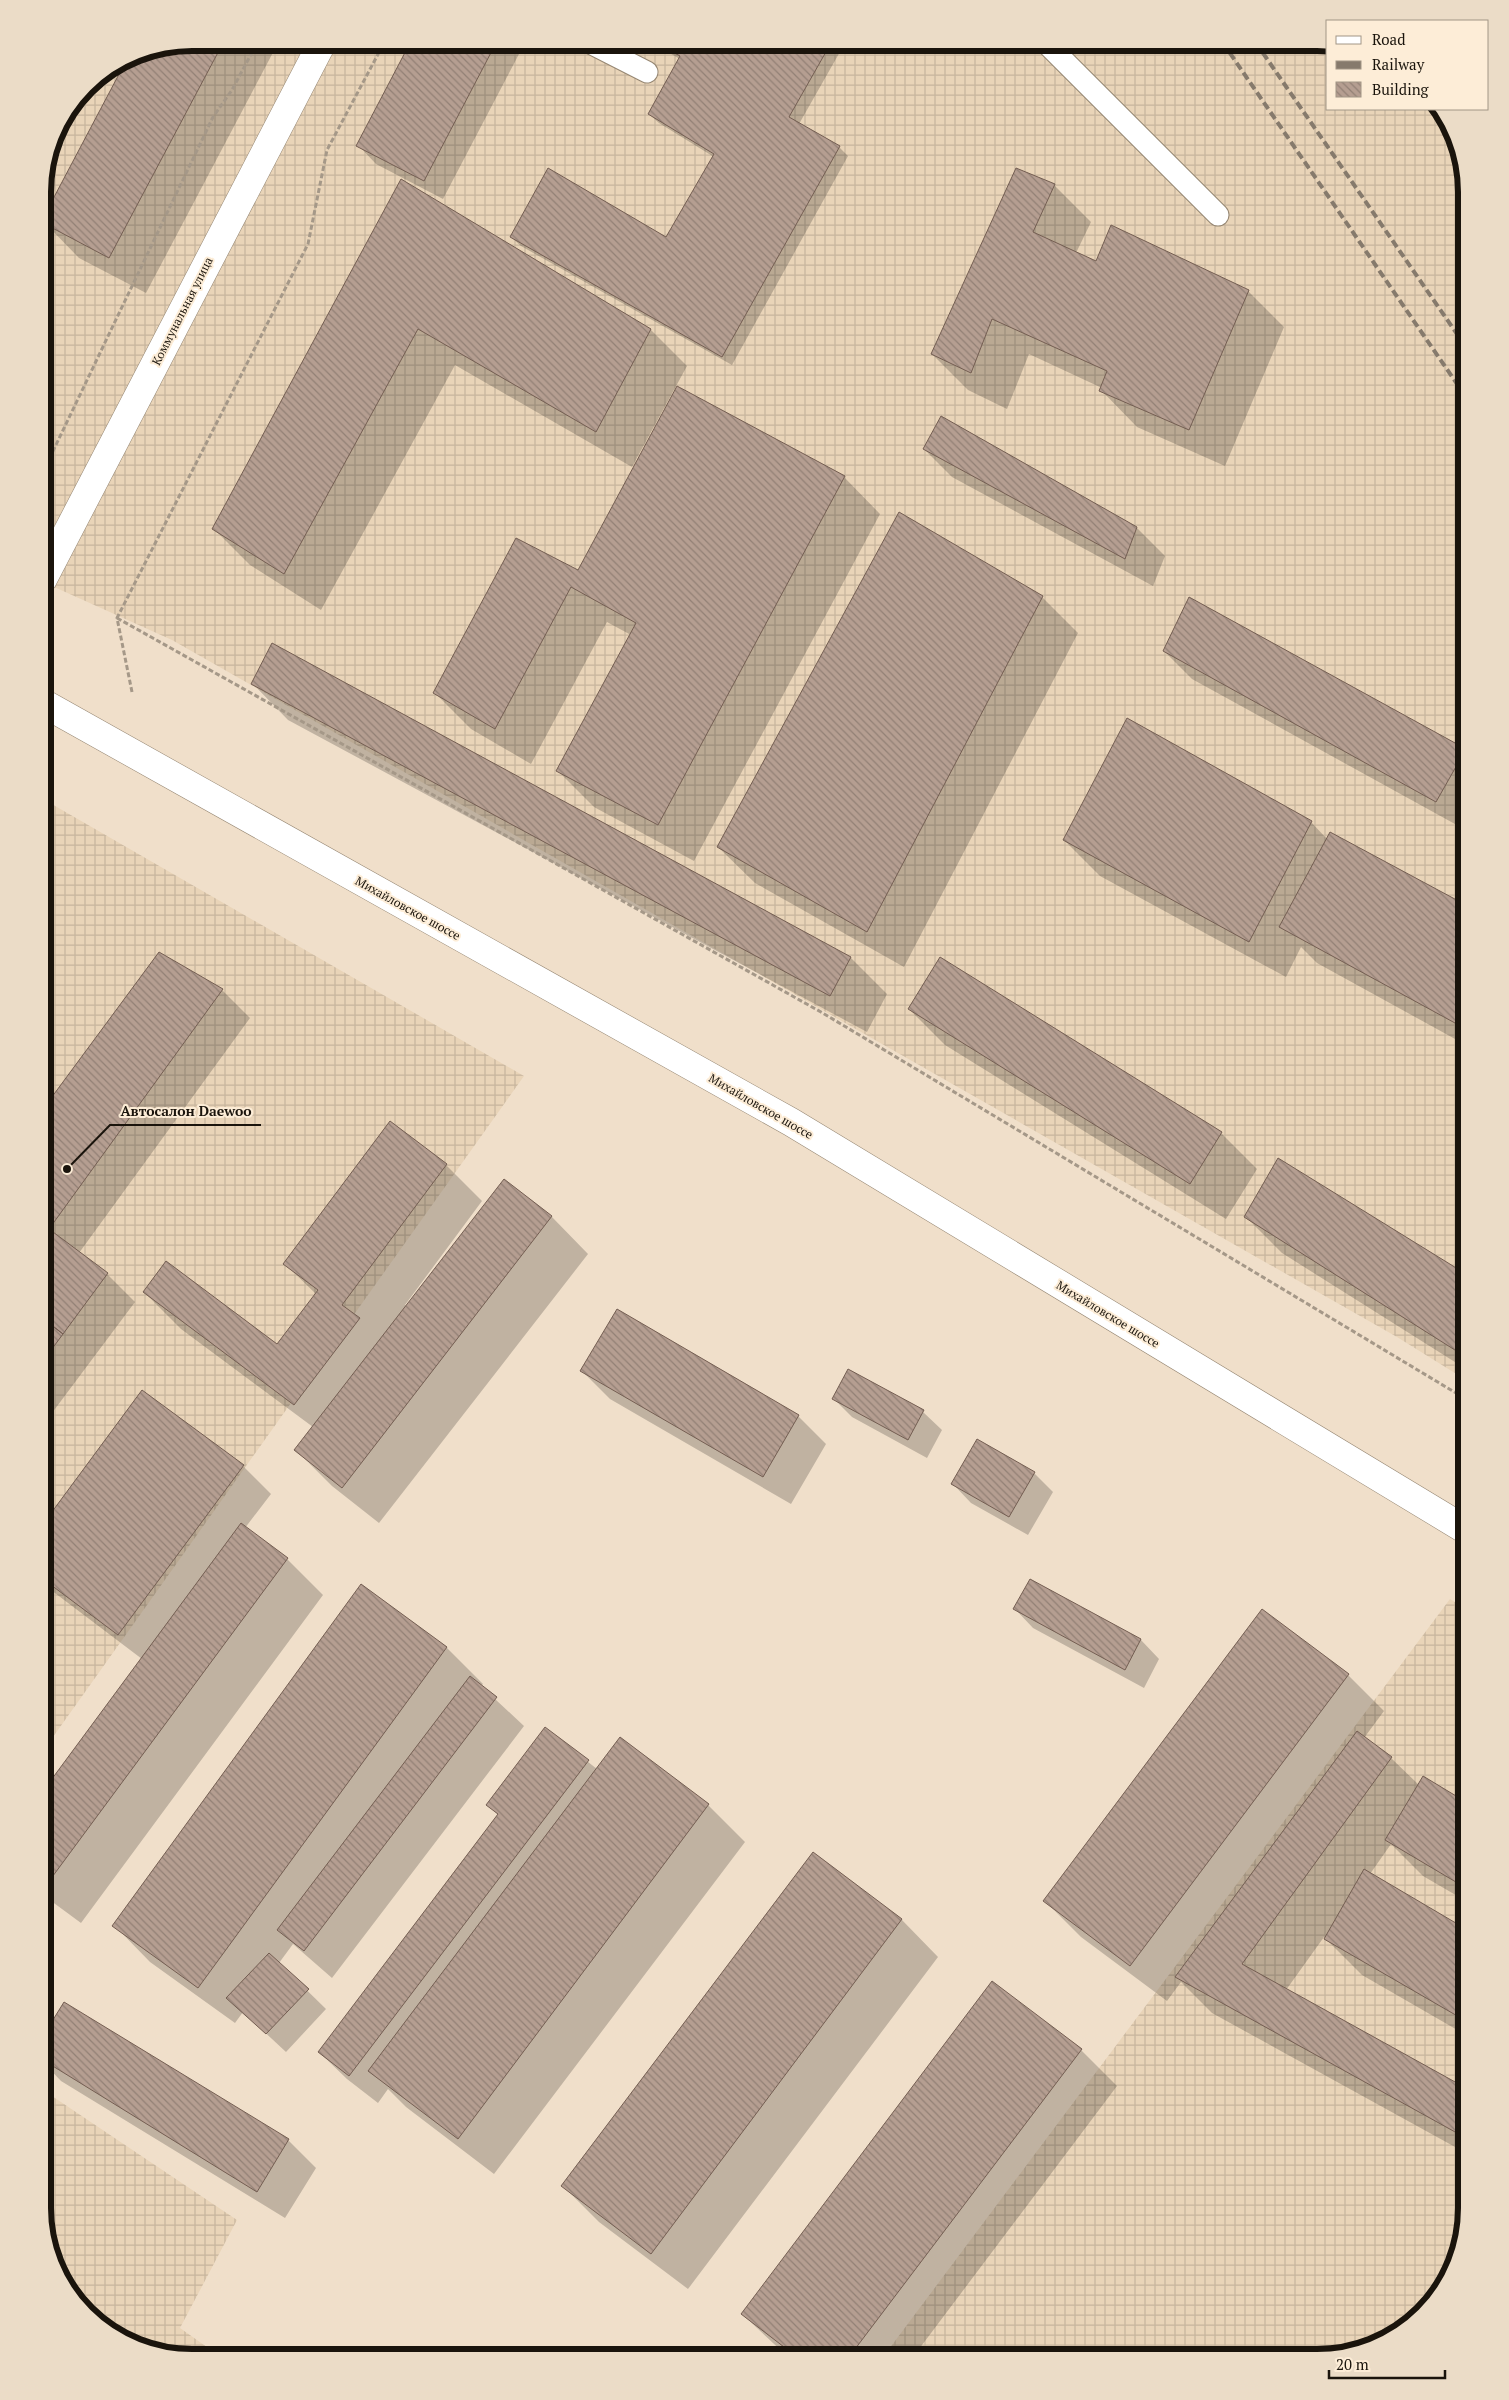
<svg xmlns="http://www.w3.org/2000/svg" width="1509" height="2400" font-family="'PT Serif',serif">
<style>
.industrial{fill:url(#industrial-grid)}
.shadow{fill:#0003}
.building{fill:url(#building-back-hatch);stroke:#745e52}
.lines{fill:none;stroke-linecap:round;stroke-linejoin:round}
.service-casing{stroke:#968773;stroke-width:23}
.minor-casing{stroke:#968773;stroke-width:29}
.secondary-casing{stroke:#968773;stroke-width:29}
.path{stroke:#a59888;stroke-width:3;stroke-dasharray:5 2.5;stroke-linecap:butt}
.service{stroke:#fff;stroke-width:21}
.minor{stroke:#fff;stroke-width:28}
.secondary{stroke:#fff;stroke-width:28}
.rail{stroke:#867a6c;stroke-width:4;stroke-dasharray:8 4;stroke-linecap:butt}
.labels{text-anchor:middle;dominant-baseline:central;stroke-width:4;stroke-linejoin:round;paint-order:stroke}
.street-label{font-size:12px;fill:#1a140c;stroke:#fdedd7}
.rim{fill:none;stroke:#1a140c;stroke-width:6}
.leader{fill:none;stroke:#1a140c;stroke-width:2}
.callout-dot{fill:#1a140c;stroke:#fdedd7;stroke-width:2}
.callout-label{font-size:14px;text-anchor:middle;font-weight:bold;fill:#1a140c;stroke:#fdedd7;stroke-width:4;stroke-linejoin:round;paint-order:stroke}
</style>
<defs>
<pattern id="industrial-grid" width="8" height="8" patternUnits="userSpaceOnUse" patternTransform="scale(1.25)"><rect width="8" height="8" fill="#e9d4b8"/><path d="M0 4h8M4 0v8" fill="none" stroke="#c7b59d"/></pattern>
<pattern id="building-back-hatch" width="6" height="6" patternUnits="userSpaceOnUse" patternTransform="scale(1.25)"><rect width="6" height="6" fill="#b59e91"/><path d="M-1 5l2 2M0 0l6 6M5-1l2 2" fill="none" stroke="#928075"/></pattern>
</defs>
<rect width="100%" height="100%" fill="#f0dfca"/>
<path class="industrial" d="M192,43H1328V109H1436L1451,126L1466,192V1380L1397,1337L172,640L43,582V182L58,126L86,86L135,54Z
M43,799L524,1076L43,1751Z
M1450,1599L1466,1609V2208L1459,2256L1441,2291L1383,2342L1317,2357H883Z
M43,2090L237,2220L180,2328L221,2357H182L109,2332L58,2274L43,2208Z"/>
<path class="shadow" d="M192,42L278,43L146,293L79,258L43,221L129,58L135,54Z
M412,43H508L519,54L443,199L376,164L358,145Z
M652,43H845L799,124L839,147L848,156L732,365L521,246L511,237L667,239L714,157L659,123L649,114L680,59Z
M1017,169L1054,185L1091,222L1076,253L1096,263L1248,291L1284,327L1225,466L1137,427L1101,390L1102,388L1029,354L1007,409L968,390L932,354Z
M401,181L651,330L687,366L632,467L455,365L321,610L250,565L214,529Z
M924,449L1137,528L1165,556L1153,586L952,477Z
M844,477L880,514L694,861L594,807L558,771L631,635L607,622L531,764L471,729L435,693L579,572Z
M1042,597L1078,633L904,967L755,883L718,847Z
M1189,599L1466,751V825L1464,829L1192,679L1164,651Z
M273,645L851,958L887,994L867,1032L288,720L252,683Z
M1311,822L1327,839L1330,833L1466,907V1045L1317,963L1301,947L1286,977L1100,876L1064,840Z
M159,953L222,990L250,1018L79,1253L107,1274L135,1302L43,1425V1111Z
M909,1009L1221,1133L1257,1169L1226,1219L945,1045Z
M1278,1159L1466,1275V1369L1282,1253L1246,1217Z
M446,1165L482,1201L405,1305L407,1306L504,1180L552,1217L588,1254L379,1523L332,1486L296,1450L313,1427L181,1329L144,1292L278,1346L316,1294L285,1264Z
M582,1371L798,1416L826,1444L791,1504L610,1399Z
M142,1392L243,1466L271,1494L245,1528L287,1559L323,1595L81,1923L43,1895V1793L142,1659L43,1584V1526Z
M834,1399L923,1412L942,1430L927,1458L852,1417Z
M1034,1473L1053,1492L1028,1535L971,1503L953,1484Z
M1030,1581L1141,1640L1159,1659L1144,1688L1033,1628L1015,1609Z
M362,1586L447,1648L483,1684L481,1686L524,1726L332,1978L293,1944L279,1963L326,2009L286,2052L243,2012L235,2023L150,1962L114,1925Z
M1348,1675L1384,1711L1364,1738L1391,1758L1419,1785L1423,1778L1466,1803V1901L1423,1876L1391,1844L1370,1874L1466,1930V2035L1362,1975L1324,1937L1286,1990L1466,2089V2153L1212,2013L1181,1982L1167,2001L1081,1937L1045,1901Z
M546,1729L597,1769L620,1738L708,1805L745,1842L494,2174L406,2107L388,2089L378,2103L347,2079L319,2052L498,1815L488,1805Z
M813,1853L902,1920L938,1957L688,2289L599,2222L563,2186Z
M64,2003L288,2140L316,2168L285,2218L61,2081L43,2062V2038Z
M1081,2050L1117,2086L913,2357H788L742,2314Z"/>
<path class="building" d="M192,42L223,43L109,258L43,223V218L127,59L135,54Z
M410,43H496L424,181L356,146Z
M656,43H831L789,117L840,146L722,357L510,237L548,168L666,237L714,154L648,114L680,56Z
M1016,168L1055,184L1033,232L1096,261L1111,225L1249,290L1189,430L1099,391L1107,371L992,319L971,373L931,354Z
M401,179L651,329L596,432L418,329L284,574L212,529Z
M677,386L845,476L658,825L556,771L636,623L571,587L495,729L433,693L516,538L578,570Z
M941,416L1137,527L1125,559L923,449Z
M899,512L1043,596L867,932L717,847Z
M1189,597L1466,749L1436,802L1163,651Z
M272,643L851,957L830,996L251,684Z
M1127,718L1312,821L1249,942L1063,840Z
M1330,832L1466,905V1029L1279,927Z
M159,952L223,989L49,1229L108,1273L63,1334L43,1319V1109Z
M940,957L1222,1132L1190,1184L908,1009Z
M390,1121L447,1164L342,1305L360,1318L294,1405L143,1292L166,1261L277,1344L318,1290L283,1264Z
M1278,1158L1466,1274V1357L1244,1217Z
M504,1179L552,1216L342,1488L294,1450Z
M617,1309L799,1415L763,1477L580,1371Z
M43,1318L63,1334L43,1361Z
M848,1369L924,1410L908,1440L832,1399Z
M142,1390L244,1465L118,1635L43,1579V1524Z
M977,1439L1035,1472L1009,1517L951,1484Z
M241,1523L288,1558L44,1888L43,1791Z
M1030,1579L1141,1639L1125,1670L1013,1609Z
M361,1584L447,1647L198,1988L112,1926Z
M1262,1609L1349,1674L1130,1966L1043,1901Z
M470,1676L497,1697L304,1951L277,1930Z
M545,1727L589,1760L349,2076L318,2052L498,1814L486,1805Z
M1357,1731L1392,1757L1242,1964L1466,2088V2138L1175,1977Z
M620,1737L709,1804L458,2139L368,2071Z
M1423,1776L1466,1802V1888L1385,1840Z
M813,1852L902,1919L651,2254L561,2186Z
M1364,1869L1466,1929V2021L1324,1939Z
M269,1953L309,1989L266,2034L226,1998Z
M992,1981L1082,2049L849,2357H797L741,2314Z
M64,2002L289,2139L257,2192L43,2060V2036Z"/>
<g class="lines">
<defs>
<path id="service" d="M590,43L647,72
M1046,43L1218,215"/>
<path id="minor" d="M43,579L322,43"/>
<path id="secondary" d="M43,703L791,1122L1466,1530"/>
</defs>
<use href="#service" class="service-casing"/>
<use href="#minor" class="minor-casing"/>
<use href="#secondary" class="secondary-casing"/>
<path class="path" d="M43,472L213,117L232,90L257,43
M117,618L821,1012L1466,1399
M132,692L117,618L308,244L327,150L384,43"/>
<use href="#service" class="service"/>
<use href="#minor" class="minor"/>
<use href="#secondary" class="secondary"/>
<path class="rail" d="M1223,43L1466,397
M1256,43L1466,347"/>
</g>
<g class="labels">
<g class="street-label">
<text transform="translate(182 311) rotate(-63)">Коммунальная улица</text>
<text transform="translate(408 908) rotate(29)">Михайловское шоссе</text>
<text transform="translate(761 1106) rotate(30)">Михайловское шоссе</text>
<text transform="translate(1108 1314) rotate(31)">Михайловское шоссе</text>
</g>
</g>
<path d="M0 0H1509V2400H0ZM192 51H1317A141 141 0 0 1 1458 192V2208A141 141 0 0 1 1317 2349H192A141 141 0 0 1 51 2208V192A141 141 0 0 1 192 51Z" fill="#ebdcc7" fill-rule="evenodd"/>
<path class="rim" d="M192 51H1317A141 141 0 0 1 1458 192V2208A141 141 0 0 1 1317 2349H192A141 141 0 0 1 51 2208V192A141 141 0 0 1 192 51Z"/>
<path class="leader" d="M67 1169L110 1125H261"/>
<circle class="callout-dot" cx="67" cy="1169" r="5"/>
<g class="callout-label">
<text x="186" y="1116">Автосалон Daewoo</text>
</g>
<rect x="1326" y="20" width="162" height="90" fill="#fdedd7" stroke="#a29686"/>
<rect x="1336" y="36" width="25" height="8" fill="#ffffff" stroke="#a29686"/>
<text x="1372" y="45" font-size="15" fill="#1a140c">Road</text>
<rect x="1336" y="61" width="25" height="8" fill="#867a6c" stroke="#a29686"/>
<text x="1372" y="70" font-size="15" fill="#1a140c">Railway</text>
<rect x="1336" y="82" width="25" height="15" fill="url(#building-back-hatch)" stroke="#a29686"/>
<text x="1372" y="95" font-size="15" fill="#1a140c">Building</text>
<path d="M1329 2370v8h116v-8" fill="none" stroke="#1a140c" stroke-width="2.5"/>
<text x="1336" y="2370" font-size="15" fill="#1a140c" stroke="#fdedd7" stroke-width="4" paint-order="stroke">20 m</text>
</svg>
